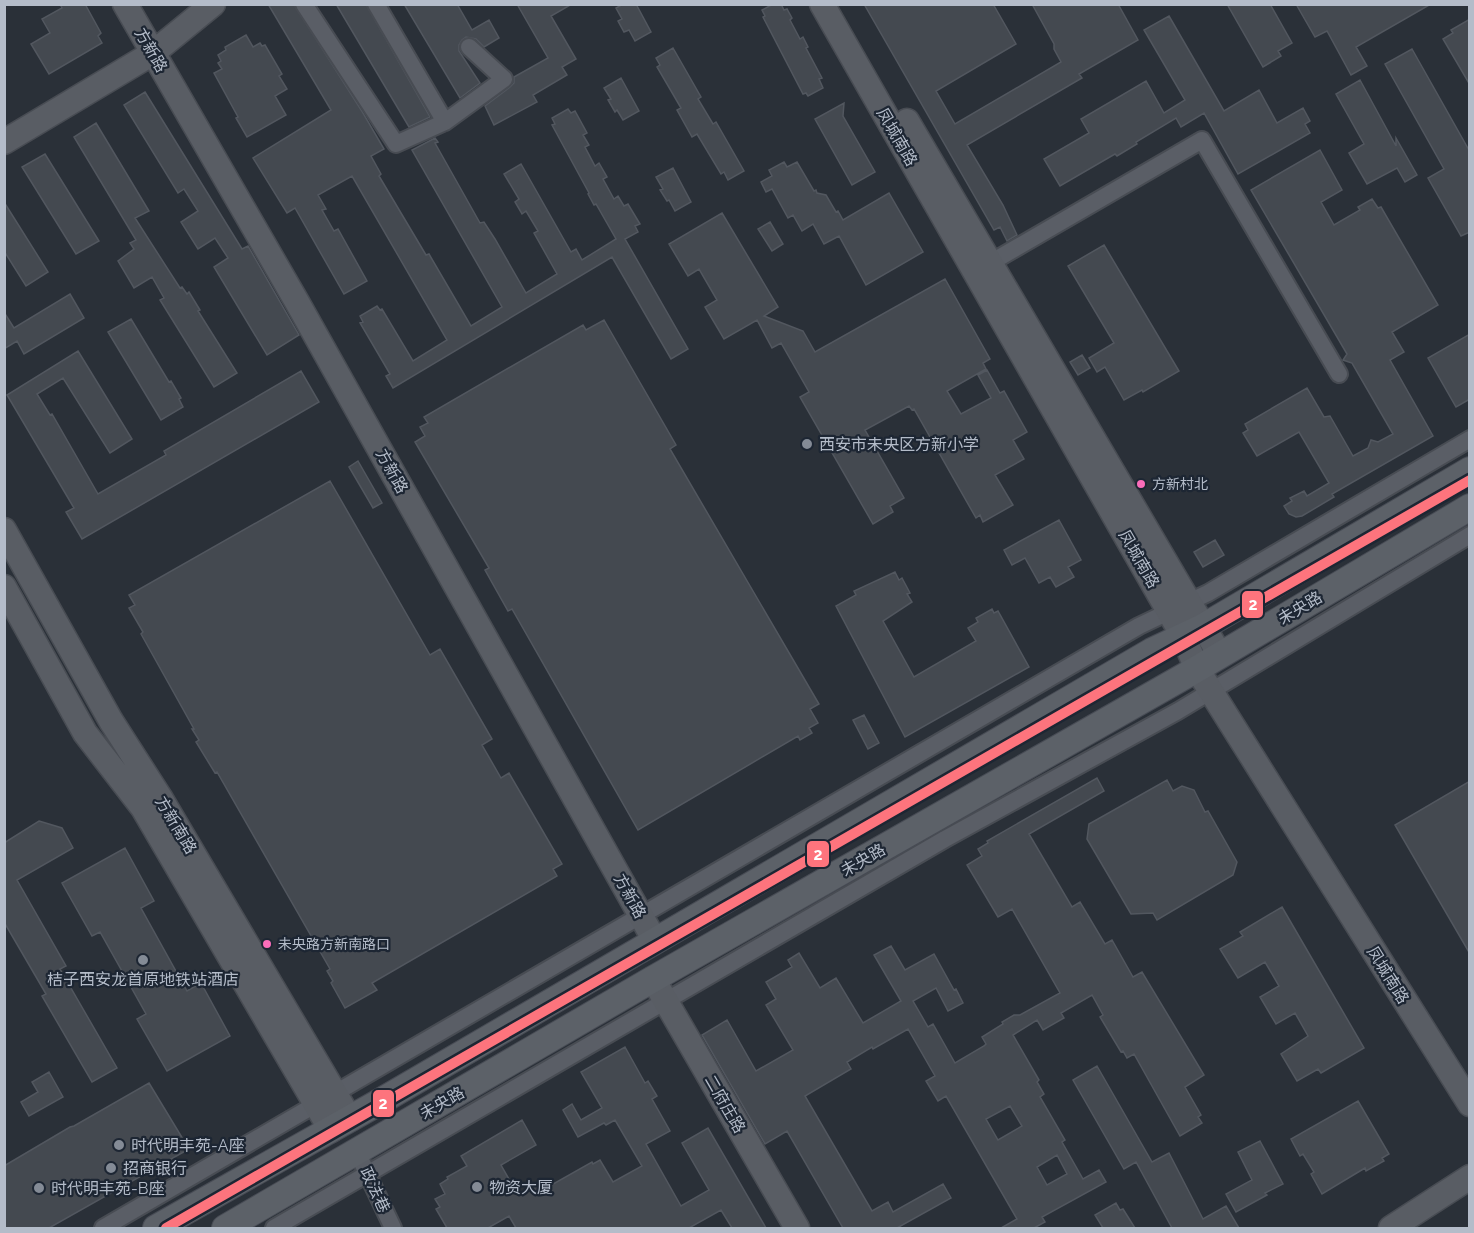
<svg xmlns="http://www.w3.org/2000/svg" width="1474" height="1233" font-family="Raleway,'Noto Sans SC',sans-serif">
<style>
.building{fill:#444950;stroke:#52575f;stroke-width:1.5;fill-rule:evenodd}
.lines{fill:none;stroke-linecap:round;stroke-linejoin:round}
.street-casing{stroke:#484c53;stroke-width:20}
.secondary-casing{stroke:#484c53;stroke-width:27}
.primary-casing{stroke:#484c55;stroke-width:28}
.street{stroke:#5a5e66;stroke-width:16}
.secondary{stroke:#595d64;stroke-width:24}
.primary{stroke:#5c6168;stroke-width:26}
.metro-1-casing{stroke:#1d2633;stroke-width:15}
.metro-1{stroke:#fd747d;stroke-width:10}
.poi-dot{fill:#848b96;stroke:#1d2633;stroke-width:2}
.bus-dot{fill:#fb6dba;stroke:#1d2633;stroke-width:2}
.labels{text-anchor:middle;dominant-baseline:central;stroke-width:4.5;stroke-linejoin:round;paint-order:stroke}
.bus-label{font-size:14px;fill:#b4bcc9;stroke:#1d2633;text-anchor:start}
.street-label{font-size:16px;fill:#b4bcc9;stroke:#1d2633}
.poi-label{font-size:16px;fill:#b4bcc9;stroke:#1d2633;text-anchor:start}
.line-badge{stroke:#1d2633;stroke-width:2}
.badge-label{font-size:16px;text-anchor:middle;font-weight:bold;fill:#fff}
</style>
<rect width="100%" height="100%" fill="#2a3038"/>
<path class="building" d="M60,4H85L101,33L98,36L102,43L49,74L31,44L50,33L42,19L62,8Z
M268,4H294L363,113L384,149L371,156L381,174L379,176L426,255L429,254L471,326L502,307L412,150L435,138L438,142L435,143L480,223L484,222L495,239L526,293L557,274L534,233L538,231L526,211L522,214L515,202L519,199L504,174L521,164L571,252L576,249L582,260L616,239L596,204L594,205L588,194L589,193L552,125L555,124L552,118L568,109L571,113L575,111L587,133L583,135L589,145L585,147L595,166L599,163L607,177L603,179L614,199L618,196L624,206L628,204L640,224L635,226L638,232L625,239L688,349L671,359L612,257L393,388L386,376L390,374L360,323L363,322L360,316L377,306L380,310L382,309L413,361L447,340L352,176L318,195L326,209L322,210L334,231L338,229L367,281L344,294L295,208L287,213L253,158L331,110Z
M336,4H366L430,117L409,127Z
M404,4H457L472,30L489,20L499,38L484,47L476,39L466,37L462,40L459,45V51L480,83L460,98Z
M517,4H572L551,16L576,59L562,67L567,75L533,95L537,102L494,125L485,106L510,87L514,83V77L548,58Z
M623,4H636L651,32L635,41L629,30L624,32L618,21L622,19L616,8Z
M773,4H781L784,10L787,9L792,18L790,20L800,39L803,37L808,47L806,48L822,78L819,79L823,88L808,96L806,93L803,94L763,17L765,16L762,10Z
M864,4H993L1016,44L936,91L955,124L1061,62L1054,49V44L1032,4H1118L1138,40L1079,74L1082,78L967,145L1003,205L1017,235L1007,241L1000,227L994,230Z
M1227,4H1270L1292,43L1278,51L1281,56L1263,67Z
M1296,4H1431L1356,47L1367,66L1351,75L1327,31L1315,37Z
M1169,16L1224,111L1259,90L1277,123L1303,108L1310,121L1305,124L1310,133L1238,174L1204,113L1181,127L1176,118L1136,142L1137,144L1117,156L1115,154L1060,186L1044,159L1089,133L1081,119L1146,81L1164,113L1185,100L1144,30Z
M1470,19V85L1443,39L1453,33L1451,30Z
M246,35L253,47L260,43L262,46L265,45L282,74L279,76L287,89L275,96L286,115L247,137L236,118L238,117L214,73L222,69L218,63L221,61L218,55L226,50L225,47Z
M673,48L701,97L698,99L713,124L716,122L744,171L728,180L724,172L721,174L697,134L692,137L677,110L681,108L657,67L660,65L656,58Z
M1412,49L1470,152V232L1461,236L1428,178L1444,169L1385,64Z
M621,78L639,111L623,120L617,110L615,112L608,100L611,99L604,88Z
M1360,80L1396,146V138L1417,175L1405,182L1397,168L1367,184L1349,153L1364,144L1336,94Z
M145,92L242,249L248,246L299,335L267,355L214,267L228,258L215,238L198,249L181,222L198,211L184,189L178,193L124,105Z
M844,103L843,116L875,172L852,185L815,119Z
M96,123L149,211L135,218L180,288L182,287L187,294L189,292L200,310L198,311L237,373L214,387L160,300L164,298L152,277L134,288L118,261L134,249L130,243L136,240L74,137Z
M1320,150L1342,190L1321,202L1334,225L1360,210L1358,207L1372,199L1378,208L1381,207L1438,305L1392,332L1404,352L1390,360L1433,436L1332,494L1334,497L1302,516L1296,517L1289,514L1284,506L1292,501L1290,498L1304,491L1307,496L1329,483L1299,432L1257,456L1243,433L1248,430L1245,424L1307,388L1324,417L1330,416L1353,456L1368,448L1371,440L1378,442L1393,434L1352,363L1343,360L1347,354L1251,190Z
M45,154L99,241L76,254L22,167Z
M784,162L787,167L797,162L814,191L816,190L817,193L826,195L836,212L838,211L843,220L889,193L923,252L866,285L839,236L824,244L813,224L802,231L793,215L788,218L772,189L766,192L761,182L772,176L769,170Z
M673,168L691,202L675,211L669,200L667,201L660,190L663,189L656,177Z
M4,202L48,272L26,286L4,251Z
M722,213L778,307L764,316L803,331L815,352L945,279L990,359L983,363L986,369L947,391L961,414L991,398L978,375L987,370L1000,393L1004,391L1027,432L1013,440L1024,459L995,475L1013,505L983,522L980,515L976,518L914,409L912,410L909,406L865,430L904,498L890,506L893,512L873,524L800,397L809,392L781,343L772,348L757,320L724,339L705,307L717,300L699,269L688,276L669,244Z
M770,222L783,244L772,251L758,229Z
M1104,245L1179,371L1143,392L1142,390L1124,400L1105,367L1097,372L1089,358L1114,343L1068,266Z
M70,294L84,318L24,354L17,341L4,349V312L14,328Z
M131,319L169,382L171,381L181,398L179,399L183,407L161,420L108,332Z
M604,320L676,445L670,449L819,704L810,709L818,723L809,728L812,733L800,740L798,736L638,830L512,609L508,611L485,570L489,568L415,442L425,436L420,427L428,423L424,417L583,325L586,330Z
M1470,334V399L1456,407L1428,358Z
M78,351L132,439L110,453L63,378L37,394L50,415L52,414L98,494L166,455L164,451L301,371L319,402L82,539L66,512L74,508L7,395Z
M1082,355L1090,368L1078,375L1070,362Z
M358,461L382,503L373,508L349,467Z
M330,481L430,655L440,649L492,739L482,745L501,778L509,773L562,864L553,869L557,876L372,983L377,990L345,1008L331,983L333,981L327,971L330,969L217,772L215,773L196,742L199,740L192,729H194L141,634L143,632L129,608L135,605L129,595Z
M1059,520L1081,560L1068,567L1074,577L1056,587L1050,577L1039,583L1025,558L1012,565L1004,550Z
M1215,540L1224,555L1203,567L1194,552Z
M895,572L899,580L902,578L910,593L907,594L912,602L883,621L914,677L976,641L968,628L978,622L976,618L992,609L994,613L998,611L1029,667L905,737L836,606L856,595L854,591Z
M864,715L879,743L868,749L853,720Z
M1097,778L1104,791L1029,834L1072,907L1080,902L1105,944L1112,940L1133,977L1142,972L1204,1075L1185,1087L1201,1115L1198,1117L1202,1123L1180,1136L1134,1054L1127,1058L1123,1051L1121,1052L1100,1017L1103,1015L1092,995L1061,1013L1064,1018L1043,1030L1037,1020L1013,1035L1039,1080L1037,1082L1044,1094L1040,1097L1065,1140L1062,1142L1083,1179L1099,1170L1106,1182L1042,1217L1045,1222L1034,1228H1001L1017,1219L946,1096L938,1101L926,1081L935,1076L908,1029L873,1049L872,1047L847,1062L851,1069L805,1096L872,1211L888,1202L893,1212L943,1184L951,1198L897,1228H843L787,1131L765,1144L702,1035L727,1020L756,1071L793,1050L766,1005L776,999L766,982L792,967L788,960L799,953L820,988L836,978L863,1023L901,1001L874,955L891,946L905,970L934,954L954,990L956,989L963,1003L948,1011L936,988L913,1001L928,1027L933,1024L955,1063L984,1046L986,1044L982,1037L1003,1024L1002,1022L1014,1015H1020L1060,993L1012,909L998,917L967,865L982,856L978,849L988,843L987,841ZM1010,1106L1022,1126L998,1140L986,1119ZM1057,1155L1067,1174L1047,1185L1037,1167Z
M1167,780L1173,791L1182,786L1194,790L1205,812L1208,811L1237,862L1233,875L1157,920L1153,913L1131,914L1087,839L1089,824Z
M1470,781V954L1395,825Z
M39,821L62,828L73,848L17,880L66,966L60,969L117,1068L92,1082L42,996L46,994L4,922V843Z
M125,848L154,901L141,908L187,991L201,983L230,1036L167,1071L137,1019L146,1014L100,932L92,936L62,883Z
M1282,907L1364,1048L1321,1073L1318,1069L1297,1081L1281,1054L1308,1036L1295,1013L1276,1024L1260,997L1279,986L1265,962L1238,978L1220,949L1243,936L1240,932Z
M625,1047L645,1083L648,1081L657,1096L652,1099L670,1131L646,1144L681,1206L709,1190L682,1143L708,1128L766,1228H732L721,1210L689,1228H516L509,1216L488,1228H447L436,1209L440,1207L435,1199L445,1194L440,1184L448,1179L447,1177L467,1166L461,1156L522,1120L536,1145L501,1165L518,1195L544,1180L548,1187L592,1162L593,1164L600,1160L613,1182L642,1166L615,1120L606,1125L604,1123L578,1137L563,1110L572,1104L581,1120L602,1108L581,1072Z
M1097,1066L1152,1162L1169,1153L1203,1219L1226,1206L1239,1228H1172L1136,1162L1124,1169L1073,1080Z
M49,1072L63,1097L29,1116L21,1102L38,1092L32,1082Z
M149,1083L189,1149L49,1228H4V1166L70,1127L74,1126Z
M1358,1101L1389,1154L1382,1158L1384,1161L1366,1171L1365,1168L1322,1194L1311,1174L1314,1172L1303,1154L1300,1156L1291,1139Z
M1260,1141L1283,1184L1265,1193L1267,1195L1236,1212L1226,1194L1252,1180L1238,1152Z
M1116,1203L1120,1210L1123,1209L1135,1228H1103L1095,1215Z"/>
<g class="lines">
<defs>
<path id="street" d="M304,4L396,144L445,122
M376,4L445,122L504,79L469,47
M990,263L1202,140L1339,374
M357,1152L393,1228
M103,1228L1139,626L1208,593L1470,439
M274,1228L945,839L1178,711L1470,535"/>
<path id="secondary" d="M125,4L297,302L655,941
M822,4L1183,636L1197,669L1470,1104
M907,121L1220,655
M4,142L153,53L213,4
M4,530L111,721L161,799L350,1119
M4,587L85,733L143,808L331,1130
M653,979L797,1228
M1391,1228L1470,1177"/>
<path id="primary" d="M156,1228L376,1104L1152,651L1203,627L1470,470
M225,1228L653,979L1197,669L1470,507"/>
</defs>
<use href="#street" class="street-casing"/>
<use href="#secondary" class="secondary-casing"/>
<use href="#primary" class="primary-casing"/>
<use href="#street" class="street"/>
<use href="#secondary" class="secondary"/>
<use href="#primary" class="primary"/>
<defs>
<path id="metro-1" d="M166,1228L1470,480"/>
</defs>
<use href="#metro-1" class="metro-1-casing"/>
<use href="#metro-1" class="metro-1"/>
</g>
<g class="poi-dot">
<circle cx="807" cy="444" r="6"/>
<circle cx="143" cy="960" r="6"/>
<circle cx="119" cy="1145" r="6"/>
<circle cx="111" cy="1168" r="6"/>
<circle cx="477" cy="1187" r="6"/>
<circle cx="39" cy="1188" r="6"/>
</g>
<g class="bus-dot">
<circle cx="1141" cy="484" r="5"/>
<circle cx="267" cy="944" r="5"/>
</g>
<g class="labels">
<g class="bus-label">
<text x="1152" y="484">方新村北</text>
<text x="278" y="944">未央路方新南路口</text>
</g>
<g class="street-label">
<text transform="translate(151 50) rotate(60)">方新路</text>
<text transform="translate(897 137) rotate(60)">凤城南路</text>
<text transform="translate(392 471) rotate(61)">方新路</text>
<text transform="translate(1139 559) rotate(60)">凤城南路</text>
<text transform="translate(1300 608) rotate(-31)">未央路</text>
<text transform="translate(176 825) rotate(59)">方新南路</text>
<text transform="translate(863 860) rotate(-30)">未央路</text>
<text transform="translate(630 896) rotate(61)">方新路</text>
<text transform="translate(1388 975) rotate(58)">凤城南路</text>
<text transform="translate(442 1103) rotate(-30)">未央路</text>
<text transform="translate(725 1104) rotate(60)">二府庄路</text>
<text transform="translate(375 1190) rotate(65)">政法巷</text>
</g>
<g class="poi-label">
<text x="819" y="444">西安市未央区方新小学</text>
<text x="143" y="979" text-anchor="middle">桔子西安龙首原地铁站酒店</text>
<text x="131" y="1145">时代明丰苑-A座</text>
<text x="123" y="1168">招商银行</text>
<text x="489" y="1187">物资大厦</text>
<text x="51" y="1188">时代明丰苑-B座</text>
</g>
</g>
<g class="line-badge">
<rect x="1241" y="590" width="23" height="29" rx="6" fill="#fd747d"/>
<rect x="806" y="840" width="24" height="28" rx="6" fill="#fd747d"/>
<rect x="372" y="1089" width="23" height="29" rx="6" fill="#fd747d"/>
</g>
<g class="badge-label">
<text x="1253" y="610">2</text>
<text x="818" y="860">2</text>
<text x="383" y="1109">2</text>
</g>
<rect width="1474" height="1233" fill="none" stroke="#b4bcc9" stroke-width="12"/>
</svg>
